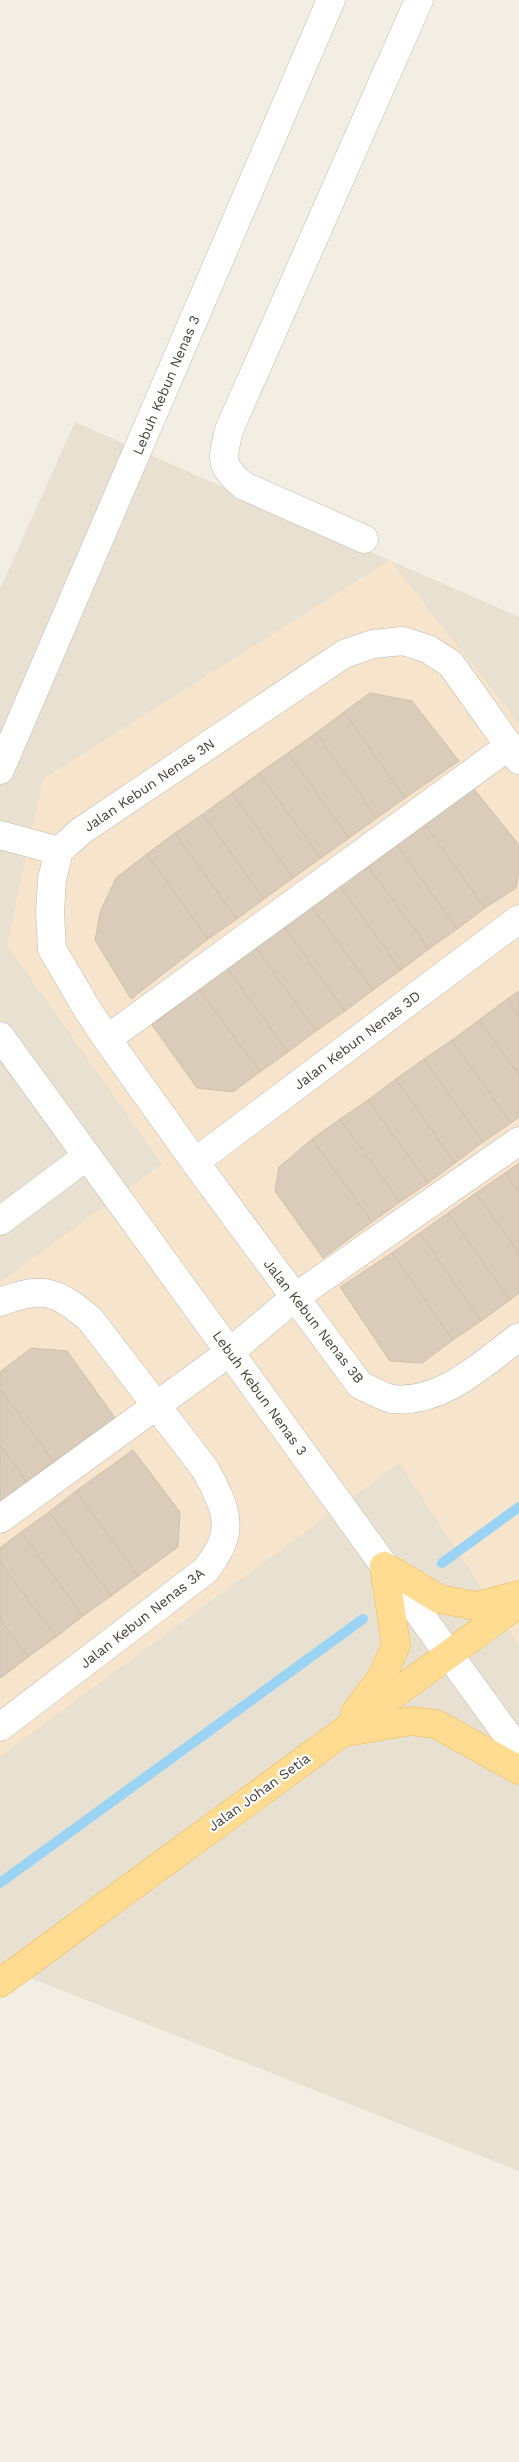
<svg xmlns="http://www.w3.org/2000/svg" width="519" height="2462" font-family="'Work Sans',sans-serif">
<style>
.residential{fill:#e8e0d1}
.commercial{fill:#f7e4cd}
.lines{fill:none;stroke-linecap:round;stroke-linejoin:round}
.stream{stroke:#9bd3f5;stroke-width:10}
.building{fill:#d9ccbb;stroke:#d1c1ab}
.minor-casing{stroke:#c2b8a9;stroke-width:29}
.major-casing{stroke:#ecbb59;stroke-width:29}
.minor{stroke:#fff;stroke-width:28}
.major{stroke:#ffdc91;stroke-width:28}
.labels{text-anchor:middle;dominant-baseline:central;stroke-width:4.5;stroke-linejoin:round;paint-order:stroke}
.street-label{font-size:14px;fill:#463e33;stroke:#fff}
</style>
<rect width="100%" height="100%" fill="#f3eee4"/>
<path class="residential" d="M75,422L519,617V2171L0,1966V589Z"/>
<path class="commercial" d="M390,560L519,724V1645L399,1463L0,1756V1282L162,1164L7,945L43,779Z"/>
<g class="lines">
<path class="stream" d="M442,1563L519,1507
M0,1883L363,1619"/>
</g>
<path class="building" d="M370,693L412,701L459,761L405,798L344,712Z
M344,712L405,798L377,818L316,733Z
M316,733L377,818L349,838L288,753Z
M288,753L349,838L321,858L259,773Z
M259,773L321,858L293,878L232,793Z
M474,789L519,845V871L516,888L485,908L425,825Z
M232,793L293,878L264,899L203,814Z
M203,814L264,899L237,919L175,833Z
M425,825L485,908L457,929L397,845Z
M175,833L237,919L208,939L147,854Z
M397,845L457,929L429,949L368,866Z
M147,854L208,939L131,999L95,940L100,912L116,878Z
M368,866L429,949L401,970L340,886Z
M340,886L401,970L373,990L312,907Z
M312,907L373,990L345,1011L284,927Z
M284,927L345,1011L316,1031L256,948Z
M256,948L316,1031L288,1052L227,968Z
M227,968L288,1052L260,1072L199,989Z
M199,989L260,1072L233,1092L197,1088L152,1025Z
M519,991V1016L507,999Z
M507,999L519,1016V1075L479,1020Z
M479,1020L519,1075V1117L511,1123L452,1040Z
M452,1040L511,1123L483,1142L424,1059Z
M424,1059L483,1142L455,1163L396,1079Z
M396,1079L455,1163L428,1183L368,1100Z
M368,1100L428,1183L400,1202L340,1119Z
M340,1119L400,1202L372,1222L312,1139Z
M312,1139L372,1222L323,1258L275,1191L279,1167Z
M519,1163V1193L505,1173Z
M505,1173L519,1193V1253L476,1193Z
M476,1193L519,1253V1293L510,1300L448,1213Z
M448,1213L510,1300L481,1321L420,1233Z
M420,1233L481,1321L453,1340L392,1253Z
M392,1253L453,1340L422,1363L390,1361L340,1287Z
M31,1348L67,1351L116,1419L54,1462L0,1389V1372Z
M0,1389L54,1462L27,1482L0,1446Z
M0,1446L27,1482L0,1502Z
M133,1450L180,1512L178,1547L138,1576L76,1491Z
M76,1491L138,1576L111,1596L49,1512Z
M49,1512L111,1596L83,1616L21,1532Z
M21,1532L83,1616L56,1637L0,1562V1548Z
M0,1562L56,1637L28,1657L0,1619Z
M0,1619L28,1657L1,1678L0,1677Z"/>
<g class="lines">
<defs>
<path id="minor" d="M364,539L244,486C219,465 222,460 229,430L419,0
M519,760L451,664L428,649L403,641L373,644L344,654L81,831L59,851L52,879L50,912L52,949L87,1009L107,1039L195,1162L360,1385C370,1389 382,1397 392,1399C442,1404 482,1364 519,1337
M0,770L331,0
M0,835L59,851
M0,1036L519,1751
M107,1039L509,746
M195,1162L519,919
M0,1221L87,1156
M0,1302C43,1286 55,1290 90,1319L205,1469C217,1492 233,1517 222,1543C219,1553 211,1562 206,1570L0,1727
M0,1519L230,1352L294,1298L519,1141"/>
<path id="major" d="M384,1566L439,1599L477,1606L519,1595
M355,1713L382,1677L396,1645L384,1566
M347,1732L411,1721L436,1724L519,1770
M0,1983L519,1603"/>
</defs>
<use href="#minor" class="minor-casing"/>
<use href="#major" class="major-casing"/>
<use href="#minor" class="minor"/>
<use href="#major" class="major"/>
</g>
<g class="labels">
<g class="street-label">
<text transform="translate(166 385) rotate(-67)">Lebuh Kebun Nenas 3</text>
<text transform="translate(149 785) rotate(-34)">Jalan Kebun Nenas 3N</text>
<text transform="translate(357 1040) rotate(-37)">Jalan Kebun Nenas 3D</text>
<text transform="translate(314 1321) rotate(52)">Jalan Kebun Nenas 3B</text>
<text transform="translate(260 1393) rotate(54)">Lebuh Kebun Nenas 3</text>
<text transform="translate(142 1618) rotate(-38)">Jalan Kebun Nenas 3A</text>
<text transform="translate(259 1792) rotate(-36)">Jalan Johan Setia</text>
</g>
</g>
</svg>
